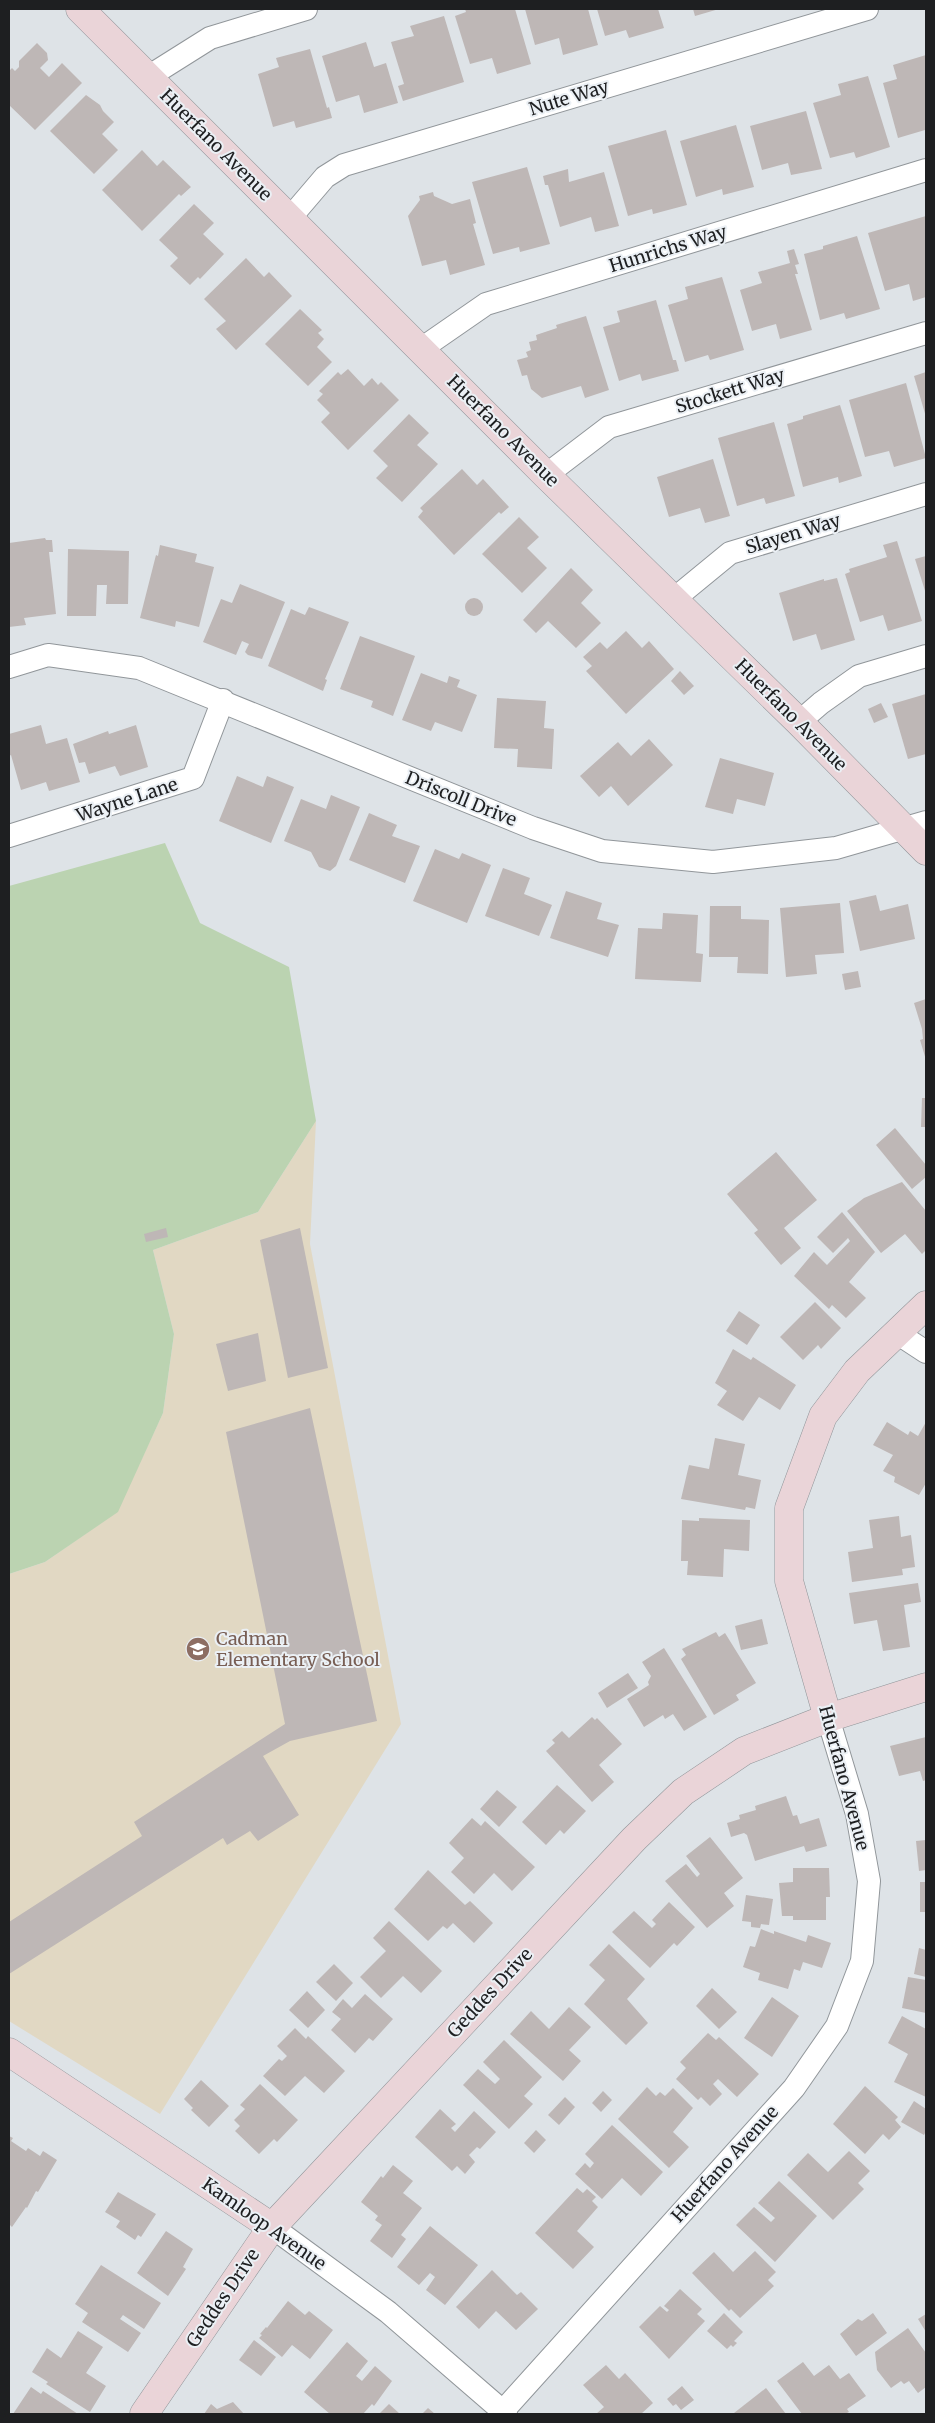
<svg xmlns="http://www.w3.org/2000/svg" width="935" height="2423" font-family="Merriweather,serif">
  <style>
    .education { fill: #e1d8c3 }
    .green { fill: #bbd3b1 }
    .building { fill: #beb7b6 }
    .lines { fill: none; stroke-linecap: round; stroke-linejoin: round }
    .street-casing { stroke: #91969a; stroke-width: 24 }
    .secondary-casing { stroke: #91969a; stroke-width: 29 }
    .street { stroke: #fff; stroke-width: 22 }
    .secondary { stroke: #ead4d8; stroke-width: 28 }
    .labels { text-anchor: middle; stroke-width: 4; stroke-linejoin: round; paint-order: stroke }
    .street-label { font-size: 18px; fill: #1e1f21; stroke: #ebf0f5 }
    .education-label { font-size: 18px; fill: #785e54; stroke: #ebf0f5; text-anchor: start }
  </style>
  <rect width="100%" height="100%" fill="#dee3e7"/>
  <polygon class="education" points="316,1121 310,1244 401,1724 160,2114 9,2021 9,1574 45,1562 117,1512 163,1413 174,1334 153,1250 258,1212"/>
  <polygon class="green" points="165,843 200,923 289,967 316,1121 258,1212 153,1250 174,1334 163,1413 118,1512 45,1562 9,1574 9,886"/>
  <g class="building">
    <polygon points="465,9 515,9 531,64 497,74 492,58 470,64 455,16 466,12"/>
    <polygon points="525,9 588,9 598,45 563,55 559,38 535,45"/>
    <polygon points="597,9 658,9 664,28 629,38 626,30 605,36"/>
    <polygon points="693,9 719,9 695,16"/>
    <polygon points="444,16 464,82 403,101 398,86 404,84 391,42 414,36 410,26"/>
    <polygon points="366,42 374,67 386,63 398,103 364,113 359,95 336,102 322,56"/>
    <polygon points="37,43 47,53 48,60 40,68 49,77 62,63 82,83 35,130 9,105 9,71 12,68 15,71 19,67 19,61"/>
    <polygon points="310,49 327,108 329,107 332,118 296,128 294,121 273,127 258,74 279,67 276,58"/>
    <polygon points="926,55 926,134 925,130 898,138 883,83 897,79 893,65"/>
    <polygon points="868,76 890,147 856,158 854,152 830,158 813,103 841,95 838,84"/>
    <polygon points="86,95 100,105 103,111 114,122 102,134 118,150 94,174 50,131"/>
    <polygon points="806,111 822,169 791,175 788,163 762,170 750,126"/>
    <polygon points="736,125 754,187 723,195 722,189 696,197 680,141"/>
    <polygon points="666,130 687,205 653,214 652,209 628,216 608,146"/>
    <polygon points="142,150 157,166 163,160 191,187 181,196 179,194 142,231 102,190"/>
    <polygon points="527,167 550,244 520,252 519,247 493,254 472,182"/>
    <polygon points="568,169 569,182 604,172 619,226 595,232 591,217 560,227 548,185 545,185 543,176"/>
    <polygon points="433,192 434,196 452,204 470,199 476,223 473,224 485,265 450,275 446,260 422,266 408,216 420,200 419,196"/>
    <polygon points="194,204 214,223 203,234 224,254 200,279 198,277 190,285 170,266 178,258 159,240"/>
    <polygon points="926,216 926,297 913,301 909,284 885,291 868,233"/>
    <polygon points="857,236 880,309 846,319 844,313 820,320 804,254 823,249 823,246"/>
    <polygon points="794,249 799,264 795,265 798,274 795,274 812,330 780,339 776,324 752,331 740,290 762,283 758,272 790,263 787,251"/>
    <polygon points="246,258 264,277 269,272 292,296 236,350 216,329 226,321 204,299"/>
    <polygon points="722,277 744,350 710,360 708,355 685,362 668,305 688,299 685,287"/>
    <polygon points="656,300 673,360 676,360 679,371 642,381 640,374 619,381 603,327 620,322 617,311"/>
    <polygon points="300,309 322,330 318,333 324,339 317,347 332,362 308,386 265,344"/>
    <polygon points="586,316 609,390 585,398 581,386 542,398 531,389 527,375 522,376 517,360 528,357 526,352 531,350 529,342 537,340 536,335 557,328 556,325"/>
    <polygon points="348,369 364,386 372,378 378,385 381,382 399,400 348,450 321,422 330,413 317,400 323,394 319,391 338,372 341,375"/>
    <polygon points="926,372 926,417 914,376"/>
    <polygon points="906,383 926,458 894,467 889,451 865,457 849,400"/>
    <polygon points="840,405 862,476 839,483 838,477 803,487 787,424 803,419 803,416"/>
    <polygon points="409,414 429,433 417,445 438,464 402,502 376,478 388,466 373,451"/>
    <polygon points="774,422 795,496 766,504 764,498 737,506 718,438"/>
    <polygon points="713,459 730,516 705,523 700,508 669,517 657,477"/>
    <polygon points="462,469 477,485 483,479 509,507 501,514 499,512 454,555 418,517 423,511 420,508"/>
    <polygon points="519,517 539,537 527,548 547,568 522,593 482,554"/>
    <polygon points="45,538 46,540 52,540 53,552 49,552 56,614 24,618 26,625 9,627 9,543"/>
    <polygon points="897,541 922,621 888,631 883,615 860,622 845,574 850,572 849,569 887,557 883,545"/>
    <polygon points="160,545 197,554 195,562 214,567 199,627 176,621 175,627 140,618 156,555 158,556"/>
    <polygon points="68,549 129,551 128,604 106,604 107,585 97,585 96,616 67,616"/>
    <polygon points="926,556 926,594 915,559"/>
    <polygon points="571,568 593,590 581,603 601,623 576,648 548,621 536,633 523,620"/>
    <polygon points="837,578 855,640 821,650 816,634 793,641 779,593 824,579 824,581"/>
    <polygon points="240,584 285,602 262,659 248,655 245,652 249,644 242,641 236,655 203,642 221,599 232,603"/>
    <circle cx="474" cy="607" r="9"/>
    <polygon points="309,607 349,622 325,679 327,680 323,691 268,666 291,609 305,615"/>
    <polygon points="626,631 642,648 649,641 674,669 626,714 586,671 592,666 583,657 600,642 607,649"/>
    <polygon points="360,636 415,656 393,716 371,707 373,701 340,689"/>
    <polygon points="680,671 694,686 684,695 671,681"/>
    <polygon points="421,673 447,683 449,676 460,680 457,687 477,695 462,732 435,722 431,731 402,720"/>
    <polygon points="926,694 926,754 908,759 892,704"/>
    <polygon points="497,698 546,701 544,728 554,729 552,769 517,767 518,749 494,748"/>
    <polygon points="881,703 888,717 874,723 868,709"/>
    <polygon points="41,725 46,744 67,738 80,782 49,791 46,782 21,790 11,755 9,756 9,734"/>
    <polygon points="136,725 148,767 120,776 115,766 89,774 85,762 79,763 73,744 108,731 109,734"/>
    <polygon points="649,739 673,765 628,806 611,786 599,797 580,776 618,742 631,756"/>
    <polygon points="720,758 774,773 765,806 737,799 733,814 705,807"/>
    <polygon points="237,776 263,787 267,776 294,787 271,843 219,821"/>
    <polygon points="331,795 360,807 336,866 330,871 319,867 311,852 284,841 301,799 326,809"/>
    <polygon points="369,813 397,825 392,836 420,846 405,883 349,860"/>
    <polygon points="435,849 459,859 462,853 491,865 467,923 413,901"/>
    <polygon points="503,868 530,878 524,894 552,905 539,936 485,916"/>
    <polygon points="566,891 602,903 597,919 619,925 608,957 550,938"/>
    <polygon points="876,895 880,911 908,904 915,939 860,951 849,901"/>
    <polygon points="840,903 844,953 815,955 817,974 786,977 780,908"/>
    <polygon points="710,906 741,906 741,919 769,920 768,974 737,973 738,957 709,957"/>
    <polygon points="663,913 698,915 696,953 703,954 701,982 635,979 638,928 662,929"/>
    <polygon points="858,971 861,987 845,990 842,974"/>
    <polygon points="926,999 926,1060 920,1040 923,1039 922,1029 914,1003"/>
    <polygon points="922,1098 926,1098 926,1127 921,1127"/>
    <polygon points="895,1128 926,1165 926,1177 912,1189 876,1145"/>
    <polygon points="776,1152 817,1200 784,1228 801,1248 781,1265 754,1233 758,1230 727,1194"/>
    <polygon points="902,1182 926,1211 926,1250 922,1254 905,1234 881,1253 847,1211 864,1198"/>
    <polygon points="842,1212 875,1252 849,1282 866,1298 846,1318 832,1305 829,1309 794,1276 814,1252 827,1265 850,1241 848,1238 833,1253 817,1237"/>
    <polygon points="166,1228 168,1237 146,1242 144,1234"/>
    <polygon points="300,1228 328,1368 288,1378 260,1240"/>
    <polygon points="815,1302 841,1328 821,1349 818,1345 803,1360 780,1337"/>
    <polygon points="739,1311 760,1325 747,1345 726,1331"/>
    <polygon points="258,1333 266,1381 228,1391 216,1344"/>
    <polygon points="733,1349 751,1360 753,1357 796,1385 780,1410 759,1397 743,1421 717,1405 727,1391 715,1383"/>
    <polygon points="310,1408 377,1721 290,1741 263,1756 299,1815 258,1841 250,1831 227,1845 223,1838 9,1974 9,1922 142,1836 134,1822 285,1724 226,1432"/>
    <polygon points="887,1422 908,1435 910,1431 918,1436 926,1422 926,1483 919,1495 894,1482 895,1477 883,1471 893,1455 873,1445"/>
    <polygon points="715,1438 745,1444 738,1475 761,1480 755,1509 746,1507 745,1510 681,1499 689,1465 709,1469"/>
    <polygon points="899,1516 901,1537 911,1535 915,1567 902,1569 903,1575 852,1582 848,1552 873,1548 869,1520"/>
    <polygon points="699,1518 750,1520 749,1551 724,1549 723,1577 687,1575 688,1561 681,1561 682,1520 699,1521"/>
    <polygon points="918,1583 921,1602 904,1605 910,1647 883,1651 877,1620 854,1624 849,1593"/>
    <polygon points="762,1619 768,1644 741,1650 735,1626"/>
    <polygon points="716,1632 719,1637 725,1633 756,1683 736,1695 739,1700 714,1715 681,1659 686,1655 682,1649"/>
    <polygon points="664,1648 707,1717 684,1731 673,1714 665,1719 663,1715 644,1727 627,1699 649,1685 648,1682 651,1676 642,1662"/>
    <polygon points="628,1673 638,1688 607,1708 598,1693"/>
    <polygon points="592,1717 595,1720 597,1718 622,1744 599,1765 614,1782 592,1802 546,1751 555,1743 552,1740 562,1731 569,1738"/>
    <polygon points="926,1737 926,1780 923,1781 920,1771 899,1776 890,1746"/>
    <polygon points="557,1785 586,1811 564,1834 560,1830 546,1845 522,1822"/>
    <polygon points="497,1790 517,1807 499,1827 480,1809"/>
    <polygon points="786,1796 793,1816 797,1815 800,1824 819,1818 827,1846 806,1852 804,1846 755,1861 747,1835 744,1833 731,1837 727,1823 740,1819 739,1815 756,1810 755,1806"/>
    <polygon points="472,1818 481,1826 485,1821 535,1867 512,1891 494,1873 474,1894 451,1872 464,1858 449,1843"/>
    <polygon points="710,1837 743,1878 724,1893 734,1906 707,1928 665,1881 686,1864 697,1877 700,1874 686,1856"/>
    <polygon points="926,1840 926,1870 919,1871 916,1841"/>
    <polygon points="793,1868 829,1868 830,1897 826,1897 826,1920 793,1920 793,1916 782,1916 779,1883 793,1882"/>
    <polygon points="428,1870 465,1905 470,1901 493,1923 474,1943 453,1923 447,1929 443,1926 428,1941 394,1909"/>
    <rect x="920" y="1882" width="6" height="30"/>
    <polygon points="746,1895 773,1899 769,1925 761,1924 760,1928 751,1927 751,1922 742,1921"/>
    <polygon points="669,1902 695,1927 677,1946 674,1943 650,1968 612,1932 634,1911 652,1928 656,1924 652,1920"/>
    <polygon points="389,1921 442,1971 421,1993 403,1976 381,1998 360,1977 386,1951 373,1938"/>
    <polygon points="761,1929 774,1934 774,1931 806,1942 808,1935 831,1943 822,1968 803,1962 800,1971 794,1969 788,1989 758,1980 760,1973 743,1967 750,1946 755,1947"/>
    <polygon points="609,1944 645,1979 627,1999 648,2023 626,2045 584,2004 605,1980 589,1965"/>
    <polygon points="919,1948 926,1950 926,1977 914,1974"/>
    <polygon points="334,1964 353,1983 336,2001 316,1982"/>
    <polygon points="908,1977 926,1980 926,2013 902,2008"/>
    <polygon points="712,1988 737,2012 719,2029 696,2006"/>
    <polygon points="307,1991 325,2010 308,2028 289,2010"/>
    <polygon points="365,1994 393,2019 373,2041 369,2038 355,2053 331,2030 341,2019 332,2012 343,1999 352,2008"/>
    <polygon points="772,1997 799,2016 772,2057 744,2038"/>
    <polygon points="569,2007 591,2027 569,2050 581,2061 563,2081 510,2034 531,2011 549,2029"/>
    <polygon points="902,2016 926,2029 926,2097 894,2082 908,2054 888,2043"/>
    <polygon points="295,2028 306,2039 308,2036 345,2071 324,2093 305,2076 285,2096 263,2076 279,2059 282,2061 287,2056 277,2046"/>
    <polygon points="708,2033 716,2040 719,2037 759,2074 737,2097 718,2079 713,2084 722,2094 710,2106 701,2097 698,2100 676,2079 686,2068 680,2062"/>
    <polygon points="504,2040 542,2077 524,2096 533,2104 509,2129 463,2085 478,2069 495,2084 500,2079 483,2062"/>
    <polygon points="201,2080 229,2106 209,2127 191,2110 193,2108 184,2099"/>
    <polygon points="260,2084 298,2120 277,2142 274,2139 259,2154 235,2131 240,2126 234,2120 245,2109 240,2105"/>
    <polygon points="865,2086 898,2117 895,2120 901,2127 889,2140 883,2134 865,2154 833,2124"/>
    <polygon points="647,2087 656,2096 660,2092 665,2096 673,2088 693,2108 673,2132 689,2147 669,2168 618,2119"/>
    <polygon points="603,2091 612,2100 601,2112 592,2103"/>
    <polygon points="565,2097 575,2107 559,2125 548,2115"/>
    <polygon points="914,2101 926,2109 926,2131 924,2135 901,2122"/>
    <polygon points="440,2109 456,2124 451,2128 455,2132 474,2111 496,2132 480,2149 477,2147 469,2155 475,2162 465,2174 457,2166 452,2171 415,2137"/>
    <polygon points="612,2125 663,2172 641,2196 622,2178 602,2199 575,2174 585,2163 590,2168 594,2163 585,2154"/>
    <polygon points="536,2130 546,2140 534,2153 524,2143"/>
    <polygon points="9,2136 13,2138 11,2141 26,2151 28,2148 40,2156 43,2151 57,2160 38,2192 36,2191 27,2208 26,2207 12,2227 9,2224"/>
    <polygon points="849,2151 870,2171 858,2183 864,2189 833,2220 787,2175 808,2153 828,2172"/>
    <polygon points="393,2165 413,2181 403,2193 422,2208 401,2235 406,2239 392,2258 370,2241 382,2225 375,2220 378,2216 361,2202 381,2176 383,2178"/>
    <polygon points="779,2181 817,2216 775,2262 736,2225 754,2207 771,2222 775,2218 758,2203"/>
    <polygon points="577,2188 583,2193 587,2189 596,2197 592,2201 598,2207 577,2231 594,2247 573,2269 535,2233"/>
    <polygon points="118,2192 156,2214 141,2237 138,2235 135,2240 116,2227 120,2221 105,2212"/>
    <polygon points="430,2226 478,2265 445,2305 426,2290 435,2277 430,2273 419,2285 397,2267"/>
    <polygon points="166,2231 193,2249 183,2267 186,2269 168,2296 137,2273"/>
    <polygon points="755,2251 776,2272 768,2280 774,2286 740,2318 731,2309 729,2311 692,2273 714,2252 733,2272"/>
    <polygon points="101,2265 161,2303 144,2329 123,2315 120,2319 141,2333 128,2352 82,2322 88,2313 75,2304"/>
    <polygon points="492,2270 517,2295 521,2292 538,2309 516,2330 496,2311 479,2329 456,2307"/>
    <polygon points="680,2289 702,2309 697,2314 705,2321 669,2359 639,2327 660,2306 667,2312 669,2310 664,2306"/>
    <polygon points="288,2301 305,2315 309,2311 333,2330 310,2359 292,2345 282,2357 259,2338 262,2335 260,2334 266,2327 267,2328"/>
    <polygon points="724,2313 743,2332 734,2341 737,2343 733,2347 731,2345 727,2349 707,2331"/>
    <polygon points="873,2313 887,2333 856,2356 840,2334 858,2319 862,2321"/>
    <polygon points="926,2314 926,2332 918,2319"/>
    <polygon points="908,2328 926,2353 926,2387 918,2393 909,2381 904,2384 901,2381 891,2388 877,2370 875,2352"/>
    <polygon points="78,2331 103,2347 86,2373 106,2386 90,2412 46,2384 48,2382 32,2372 47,2348 61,2358"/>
    <polygon points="254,2340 276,2357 261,2376 239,2360"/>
    <polygon points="347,2342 368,2361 356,2376 362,2381 375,2366 392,2381 374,2406 372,2404 363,2414 330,2414 304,2392"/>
    <polygon points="803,2362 814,2376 829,2365 840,2379 849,2373 866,2396 847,2409 849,2412 845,2414 802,2414 777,2381"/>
    <polygon points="606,2365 619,2379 625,2373 653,2403 641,2414 596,2414 604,2407 583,2385"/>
    <polygon points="682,2386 694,2400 681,2410 676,2404 673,2406 667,2399"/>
    <polygon points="31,2387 41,2394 43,2391 78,2414 13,2414"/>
    <polygon points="766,2388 786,2414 734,2413"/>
    <polygon points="233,2402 244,2414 204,2414 211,2404 217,2409"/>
    <polygon points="389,2404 400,2414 379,2414"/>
    <polygon points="428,2408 435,2414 422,2414"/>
  </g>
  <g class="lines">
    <g class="street-casing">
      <g id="street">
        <polyline points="148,77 210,38 306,9"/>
        <polyline points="290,218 325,177 344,165 867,9"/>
        <polyline points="421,349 486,304 926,170"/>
        <polyline points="546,475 609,427 926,333"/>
        <polyline points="674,599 730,553 926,494"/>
        <polyline points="9,667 48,655 139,668 533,828 602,851 713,862 836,848 926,822"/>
        <polyline points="799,722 821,703 859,676 926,656"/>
        <polyline points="9,836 193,778 223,700"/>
        <polyline points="897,1333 926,1352"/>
        <polyline points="272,2227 388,2312 506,2414"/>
        <polyline points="503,2411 794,2088 837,2026 862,1961 869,1881 857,1814 828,1718"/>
      </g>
    </g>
    <g class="secondary-casing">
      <g id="secondary">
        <polyline points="80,9 546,475 799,722 926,851"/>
        <polyline points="828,1718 789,1581 789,1508 823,1416 857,1371 926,1305"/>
        <polyline points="9,2052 272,2227"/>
        <polyline points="144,2414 272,2227 634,1839 683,1792 744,1751 828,1718 926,1687"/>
      </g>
    </g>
    <use href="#street" class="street"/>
    <use href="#secondary" class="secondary"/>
  </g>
  <defs>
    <g id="school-disc" transform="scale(1.25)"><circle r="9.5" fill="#8d6e63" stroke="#ebf0f5"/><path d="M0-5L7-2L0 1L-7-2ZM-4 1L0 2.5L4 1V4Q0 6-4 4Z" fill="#fff"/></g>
  </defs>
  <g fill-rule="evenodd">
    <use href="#school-disc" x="198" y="1649"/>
  </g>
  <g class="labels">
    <g class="street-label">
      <text transform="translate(569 98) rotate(-17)" y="6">Nute Way</text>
      <text transform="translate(216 145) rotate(45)" y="6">Huerfano Avenue</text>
      <text transform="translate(668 249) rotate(-17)" y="6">Hunrichs Way</text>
      <text transform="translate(730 391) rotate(-17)" y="6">Stockett Way</text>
      <text transform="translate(503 431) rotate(45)" y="6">Huerfano Avenue</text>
      <text transform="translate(793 534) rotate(-17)" y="6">Slayen Way</text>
      <text transform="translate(791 715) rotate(45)" y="6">Huerfano Avenue</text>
      <text transform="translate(461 799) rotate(22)" y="6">Driscoll Drive</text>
      <text transform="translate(127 800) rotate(-18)" y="6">Wayne Lane</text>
      <text transform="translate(844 1778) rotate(75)" y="6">Huerfano Avenue</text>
      <text transform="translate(490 1993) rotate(-47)" y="6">Geddes Drive</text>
      <text transform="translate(725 2164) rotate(-48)" y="6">Huerfano Avenue</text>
      <text transform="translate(264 2224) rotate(35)" y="6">Kamloop Avenue</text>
      <text transform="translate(223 2298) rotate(-56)" y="6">Geddes Drive</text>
    </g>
    <g class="education-label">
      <text x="216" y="1645">Cadman<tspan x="216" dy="21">Elementary School</tspan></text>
    </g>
  </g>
  <rect width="935" height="2423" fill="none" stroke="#1e1f21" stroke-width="20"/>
</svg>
